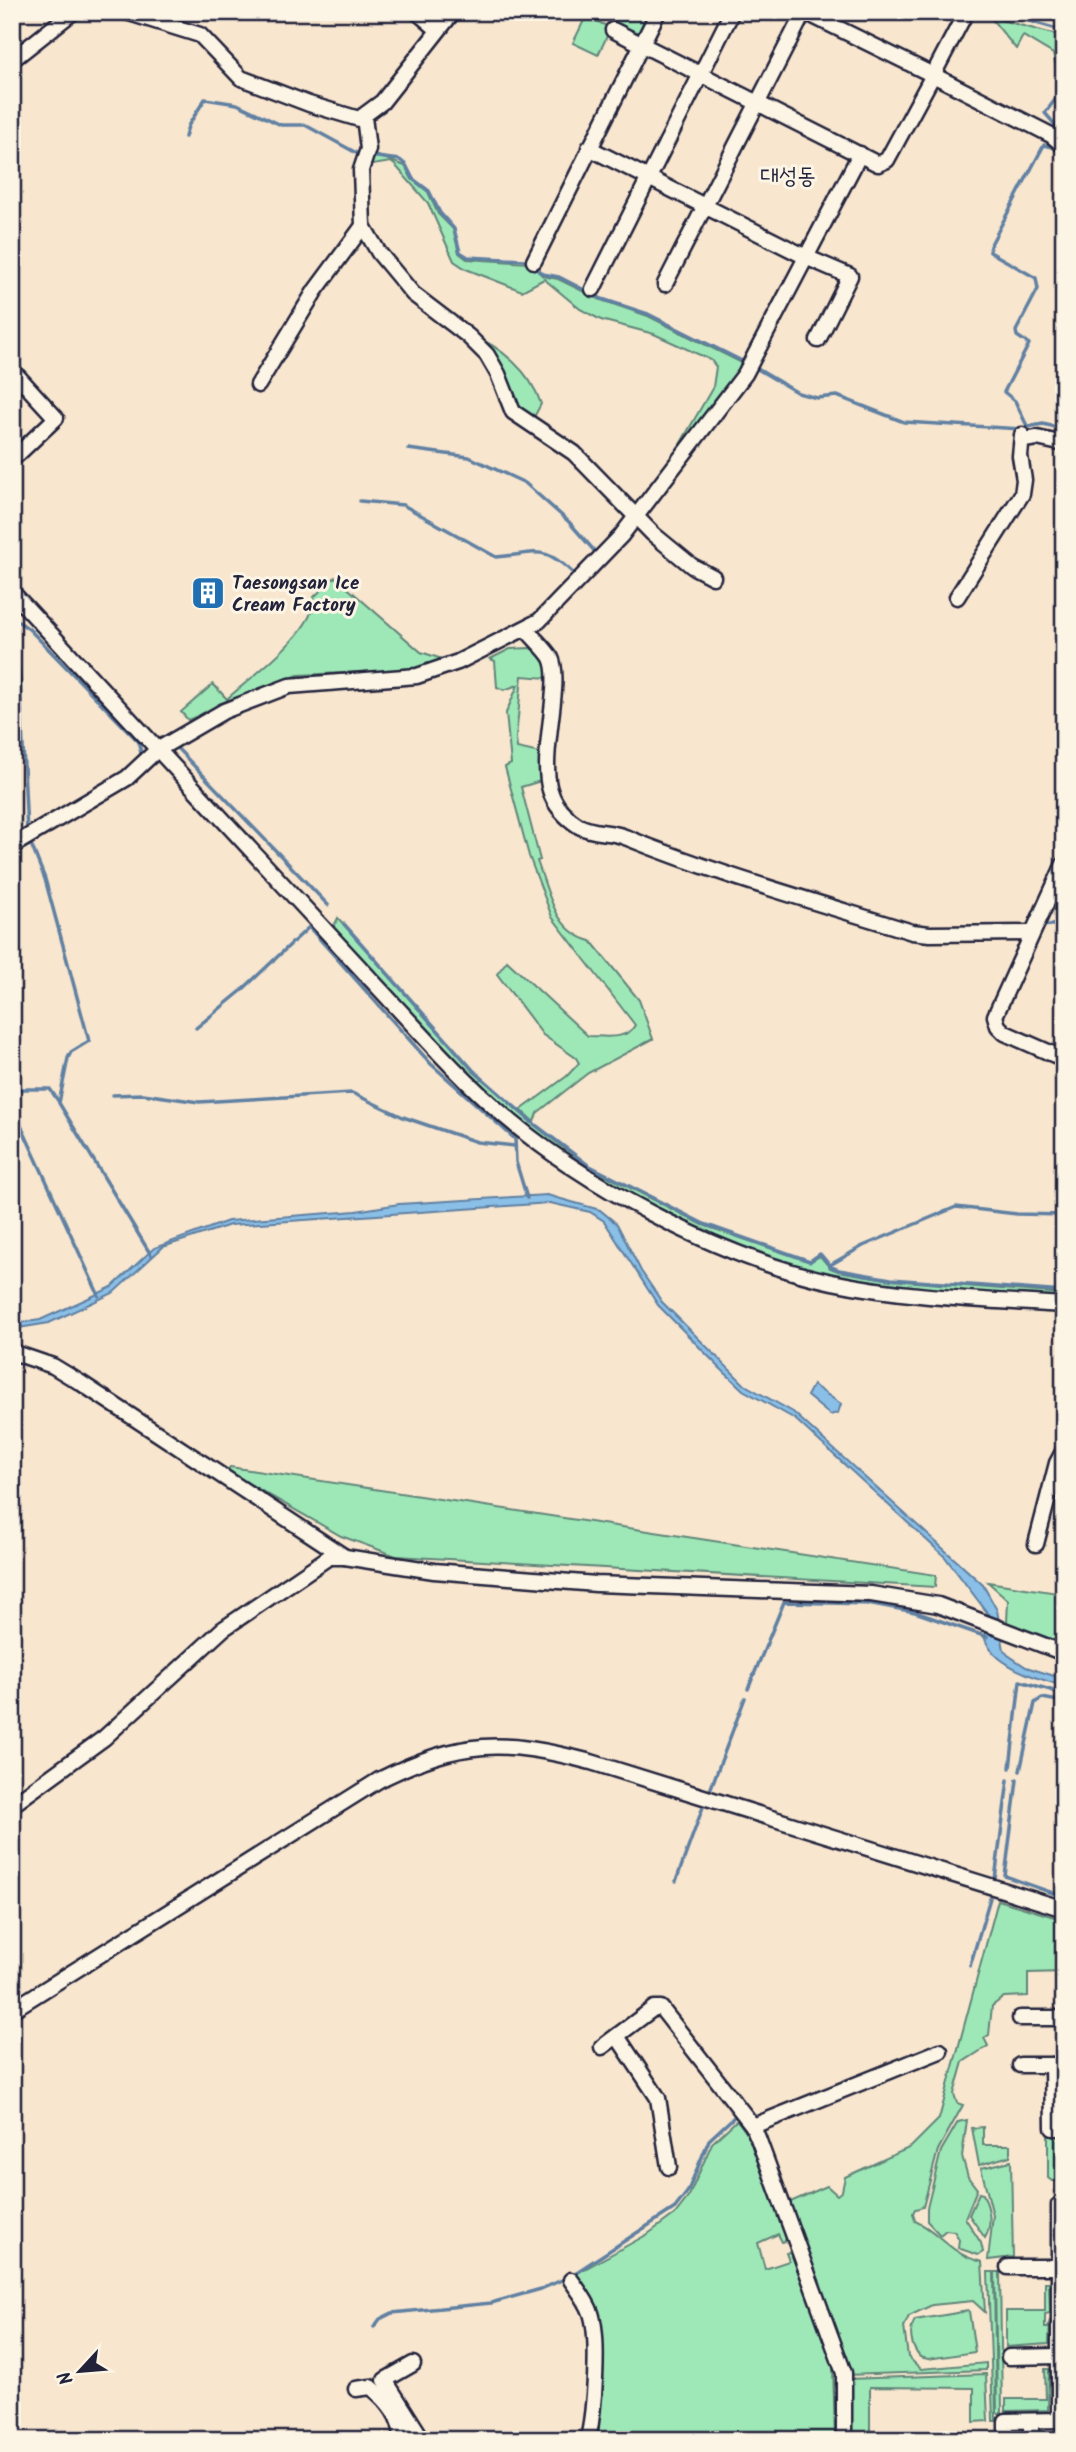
<svg xmlns="http://www.w3.org/2000/svg" width="1076" height="2452" font-family="Kalam,'Poor Story',sans-serif">
  <style>
    .green { fill: #9ee8b7; stroke: #608579; stroke-width: 2 }
    .water { fill: #8abfe7; stroke: #6080a2; stroke-width: 2 }
    .lines { fill: none; stroke-linecap: round; stroke-linejoin: round }
    .stream { stroke: #6080a2; stroke-width: 3.5 }
    .minor-casing { stroke: #22223b; stroke-width: 19 }
    .minor { stroke: #fcf5e5; stroke-width: 14 }
    .labels { text-anchor: middle; stroke-width: 6; stroke-linejoin: round; paint-order: stroke }
    .poi-label { font-size: 19px; font-weight: bold; fill: #22223b; stroke: #fcf5e5; text-anchor: start }
    .quarter-label { font-size: 23px; fill: #22223b; stroke: #fcf5e5 }
  </style>
  <rect width="100%" height="100%" fill="#f8e6cf"/>
  <filter id="ink" filterUnits="userSpaceOnUse"><feTurbulence type="fractalNoise" baseFrequency=".0143" numOctaves="2"/><feDisplacementMap in="SourceGraphic" scale="14" xChannelSelector="R" yChannelSelector="G"/><feConvolveMatrix kernelMatrix="1 2 1 2 8 2 1 2 1" color-interpolation-filters="sRGB"/></filter>
  <g filter="url(#ink)">
    <g class="green">
      <path d="M 607,12 L 652,12 L 640,40 C 625,33 619,23 605,16 Z"/>
      <polygon points="586,16 611,28 598,55 573,43"/>
      <polygon points="990,17 1064,37 1064,79 1058,76 1053,54 1023,36 1016,49"/>
      <polygon points="375,155 405,166 412,179 428,192 438,214 453,229 459,253 467,259 529,263 543,276 558,279 601,300 648,316 744,364 675,453 713,387 716,367 711,360 654,334 601,320 580,309 544,279 522,291 466,269 454,261 428,203 396,166 391,162 366,166 367,158"/>
      <path d="M 470,334 C 500,346 531,372 541,404 L 532,421 L 524,417 Z"/>
      <path d="M 335,577 L 421,652 L 445,660 L 413,670 L 298,675 L 188,720 L 181,712 L 213,684 L 227,699 C 252,676 317,630 314,597 Z"/>
      <path d="M 530,648 C 542,656 547,662 547,678 L 522,676 L 516,738 L 517,748 L 540,753 L 544,780 L 521,787 L 540,860 L 537,861 C 549,893 555,932 591,941 L 639,1000 L 653,1039 L 588,1073 L 537,1113 L 534,1122 L 521,1110 L 567,1076 L 579,1063 L 576,1058 L 543,1035 L 497,974 L 507,961 L 588,1036 C 603,1036 627,1041 635,1025 L 552,917 L 529,856 L 505,767 L 511,764 L 506,713 L 518,685 L 504,690 L 497,687 L 495,661 L 490,659 L 510,649 Z"/>
      <path d="M 338,918 L 473,1071 L 533,1124 L 587,1166 L 703,1225 L 810,1262 L 820,1256 L 830,1268 L 838,1271 L 891,1280 L 1064,1294 L 1064,1301 C 985,1296 903,1296 827,1276 C 691,1242 556,1165 458,1065 C 415,1021 374,974 333,928 Z"/>
      <polygon points="230,1467 936,1575 935,1587 396,1556 341,1536 227,1471"/>
      <polygon points="988,1582 1064,1594 1064,1646 1023,1632 1007,1623 1008,1600"/>
      <path d="M 998,1900 L 1064,1920 L 1064,1972 L 1028,1973 L 1028,1996 L 1004,1997 L 992,2006 L 989,2035 L 984,2038 L 988,2046 L 963,2062 L 954,2094 L 957,2103 L 963,2105 L 938,2150 L 923,2207 L 915,2209 L 913,2213 L 915,2221 C 941,2232 947,2253 982,2262 L 985,2312 L 973,2301 L 932,2305 L 909,2316 L 904,2327 L 908,2357 L 921,2369 L 986,2363 L 986,2370 L 846,2375 L 788,2203 L 827,2186 L 837,2195 L 842,2191 L 845,2177 L 911,2147 L 939,2119 Z"/>
      <polygon points="737,2120 750,2138 787,2240 782,2242 778,2234 758,2243 765,2269 789,2261 786,2253 792,2251 833,2365 835,2440 592,2440 596,2353 574,2275 648,2234 675,2214 689,2196 712,2143"/>
      <polygon points="967,2120 962,2156 968,2177 977,2189 965,2218 981,2243 983,2252 978,2255 958,2248 959,2239 954,2231 946,2230 940,2235 927,2221 927,2208 941,2151 958,2122"/>
      <polygon points="983,2127 983,2145 1010,2145 1010,2156 979,2165 972,2128"/>
      <polygon points="1048,2133 1064,2133 1064,2181 1052,2181 1048,2178"/>
      <polygon points="1011,2161 1013,2257 988,2260 993,2215 981,2168"/>
      <path d="M 979,2193 L 983,2194 C 990,2209 993,2224 985,2238 L 969,2215 Z"/>
      <polygon points="988,2272 994,2272 996,2421 993,2421"/>
      <polygon points="995,2272 1000,2272 1002,2413 997,2413"/>
      <polygon points="1045,2282 1049,2282 1050,2313 1045,2314 1045,2328 1048,2328 1050,2320 1049,2344 1006,2347 1006,2311 1045,2311"/>
      <path d="M 969,2311 L 975,2352 L 928,2359 L 920,2357 C 911,2347 908,2332 915,2320 Z"/>
      <polygon points="1045,2369 1049,2369 1048,2410 1006,2411 1006,2399 1046,2399"/>
      <polygon points="986,2374 988,2421 974,2422 974,2388 870,2387 870,2440 846,2440 847,2379"/>
    </g>
    <g class="water">
      <path d="M 547,1195 L 600,1210 L 617,1224 L 641,1271 L 662,1302 L 745,1385 L 793,1412 L 983,1585 L 997,1610 L 1004,1650 L 1008,1655 L 1026,1667 L 1064,1679 L 1064,1686 C 1038,1679 992,1666 984,1636 L 990,1628 L 989,1615 L 945,1557 L 795,1419 L 743,1390 L 720,1368 L 658,1305 L 604,1221 L 590,1212 L 550,1203 L 230,1225 L 163,1247 L 113,1293 L 49,1323 L 12,1329 L 12,1324 L 40,1320 L 91,1297 L 112,1287 L 154,1248 L 228,1221 L 356,1211 L 399,1204 Z"/>
      <polygon points="813,1385 841,1404 838,1413 830,1415 807,1396"/>
    </g>
    <g class="lines">
      <g class="stream">
        <polyline points="998,12 1064,31"/>
        <polyline points="1064,88 1045,113 1064,135"/>
        <polyline points="185,137 188,126 205,99 237,104 281,125 305,125 362,156"/>
        <polyline points="369,156 400,160 406,165 413,179 429,191 440,213 454,229 460,252 468,257 525,260 543,274 559,277 602,299 648,314 746,363"/>
        <polyline points="754,367 798,393 817,398 837,396 904,422 1022,429"/>
        <polyline points="1027,427 1043,424 1064,429"/>
        <polyline points="1029,430 1015,401 1004,392 1029,344 1017,336 1016,331 1038,289 1036,278 990,252 990,246 1044,145 1057,148"/>
        <polyline points="408,449 469,457 525,483 569,522 597,554"/>
        <path d="M 360,501 L 403,505 L 496,557 C 538,554 543,543 576,576"/>
        <polyline points="12,617 29,629 139,742 141,754 137,760"/>
        <polyline points="17,621 14,636 20,681 27,832"/>
        <polyline points="176,747 328,905"/>
        <polyline points="12,855 31,844 45,879 89,1041 71,1052 68,1058 59,1103 151,1255"/>
        <polyline points="1064,886 1060,903 1064,921"/>
        <polyline points="344,924 473,1070 533,1123 588,1165 704,1224 810,1261 820,1254 831,1267 839,1270 891,1279 1064,1292"/>
        <polyline points="1040,926 1064,924"/>
        <polyline points="196,1028 240,992 309,927 431,1064 515,1139 516,1162 527,1198"/>
        <polyline points="12,1089 50,1089 59,1102"/>
        <polyline points="113,1095 143,1094 199,1102 352,1093 403,1117 477,1142 515,1146"/>
        <polyline points="12,1106 99,1296"/>
        <polyline points="830,1265 863,1246 956,1207 1017,1214 1064,1215"/>
        <polyline points="748,1689 784,1602 873,1604 915,1612 987,1637"/>
        <polyline points="1010,1768 1020,1681 1064,1694"/>
        <polyline points="1020,1771 1035,1703 1042,1698 1064,1702"/>
        <polyline points="1017,1780 1005,1876 1064,1897"/>
        <polyline points="709,1793 745,1698"/>
        <polyline points="995,1879 1008,1780"/>
        <polyline points="676,1881 703,1807"/>
        <polyline points="970,1966 990,1898"/>
        <polyline points="374,2327 380,2319 392,2313 491,2303 541,2289 569,2277 675,2208 688,2191 709,2140 735,2116"/>
      </g>
      <g class="minor-casing">
        <g id="minor">
          <polyline points="126,12 200,35 241,78 309,104 359,119 382,102 453,12"/>
          <polyline points="417,12 437,29"/>
          <polyline points="805,12 933,75 966,12"/>
          <polyline points="613,30 878,164 887,160 933,75 1051,135 1064,146"/>
          <polyline points="12,60 73,12"/>
          <polyline points="589,148 808,258 850,276 818,340"/>
          <polyline points="363,226 379,253 413,294 468,336 487,355 498,374 513,412 574,453 653,534 692,566 713,577"/>
          <polyline points="534,261 658,12"/>
          <polyline points="665,284 804,12"/>
          <polyline points="593,289 732,12"/>
          <polyline points="12,370 56,418 17,455 12,449"/>
          <polyline points="258,385 315,291 363,226 361,170 368,149 364,117"/>
          <polyline points="1024,440 1037,438 1064,444"/>
          <path d="M 12,592 L 439,1053 C 456,1071 474,1089 492,1105 C 578,1183 719,1258 832,1282 C 908,1298 986,1300 1064,1305"/>
          <polyline points="957,597 1022,494 1024,480 1020,456 1022,435"/>
          <path d="M 527,630 C 534,639 545,648 551,658 C 563,682 539,755 550,790 C 554,805 566,818 579,826 C 594,834 610,831 625,837 C 719,875 816,902 912,932 L 930,934 L 1031,933"/>
          <polyline points="12,846 127,778 157,750 224,711 289,686 417,676 458,662 539,621 621,536 745,374 860,154"/>
          <polyline points="1064,864 995,1016 998,1026 1005,1033 1064,1059"/>
          <polyline points="12,1352 53,1366 81,1383 345,1557"/>
          <polyline points="1036,1544 1057,1463 1064,1450"/>
          <polyline points="12,1805 104,1738 223,1629 329,1557 345,1557 434,1571 596,1584 871,1594 938,1605 1064,1653"/>
          <path d="M 12,2010 L 379,1780 C 462,1739 503,1739 591,1762 L 1064,1909"/>
          <polyline points="1020,2018 1064,2018"/>
          <polyline points="617,2036 658,2098 669,2167"/>
          <polyline points="602,2047 654,2008 661,2008 753,2126 758,2138 844,2373 844,2440"/>
          <polyline points="1020,2065 1064,2065"/>
          <polyline points="1052,2065 1053,2128 1064,2128"/>
          <polyline points="753,2126 940,2051"/>
          <polyline points="1008,2267 1059,2267"/>
          <path d="M 571,2280 C 578,2290 587,2301 591,2313 C 600,2340 594,2411 588,2440"/>
          <polyline points="1009,2357 1059,2356"/>
          <polyline points="413,2364 385,2380 423,2440"/>
          <path d="M 356,2389 L 371,2387 C 388,2401 402,2417 402,2440"/>
          <polyline points="1031,2421 1031,2440"/>
          <polyline points="1006,2440 1006,2421 1059,2420 1059,2205 1064,2204"/>
        </g>
      </g>
      <use href="#minor" class="minor"/>
    </g>
  </g>
  <defs>
    <g id="building-square" transform="scale(1.75)"><rect x="-9" y="-9" width="18" height="18" rx="4" fill="#1f6fb2" stroke="#fcf5e5"/><path d="M-4-6H4V6H1V3H-1V6H-4ZM-2.5-4.3h1.7v1.8h-1.7ZM.8-4.3h1.7v1.8H.8ZM-2.5-1h1.7V.8h-1.7ZM.8-1h1.7V.8H.8Z" fill="#fff"/></g>
  </defs>
  <g fill-rule="evenodd">
    <use href="#building-square" x="208" y="593"/>
  </g>
  <g class="labels">
    <g class="poi-label">
      <text x="232" y="589">Taesongsan Ice<tspan x="232" dy="22">Cream Factory</tspan></text>
    </g>
    <g class="quarter-label">
      <text x="788" y="183">대성동</text>
    </g>
  </g>
  <rect width="1076" height="2452" fill="none" stroke="#fcf5e5" stroke-width="42"/>
  <rect x="21" y="21" width="1034" height="2410" fill="none" stroke="#22223b" stroke-width="2.5" filter="url(#ink)"/>
  <g transform="translate(80 2371) rotate(244)" stroke="#fcf5e5" stroke-width="5" paint-order="stroke">
  <path d="M0-5L12 26L0 18L-12 26Z" fill="#22223b"/>
  <text y="-10" font-size="19" font-weight="bold" text-anchor="middle" fill="#22223b">N</text>
  </g>
</svg>
